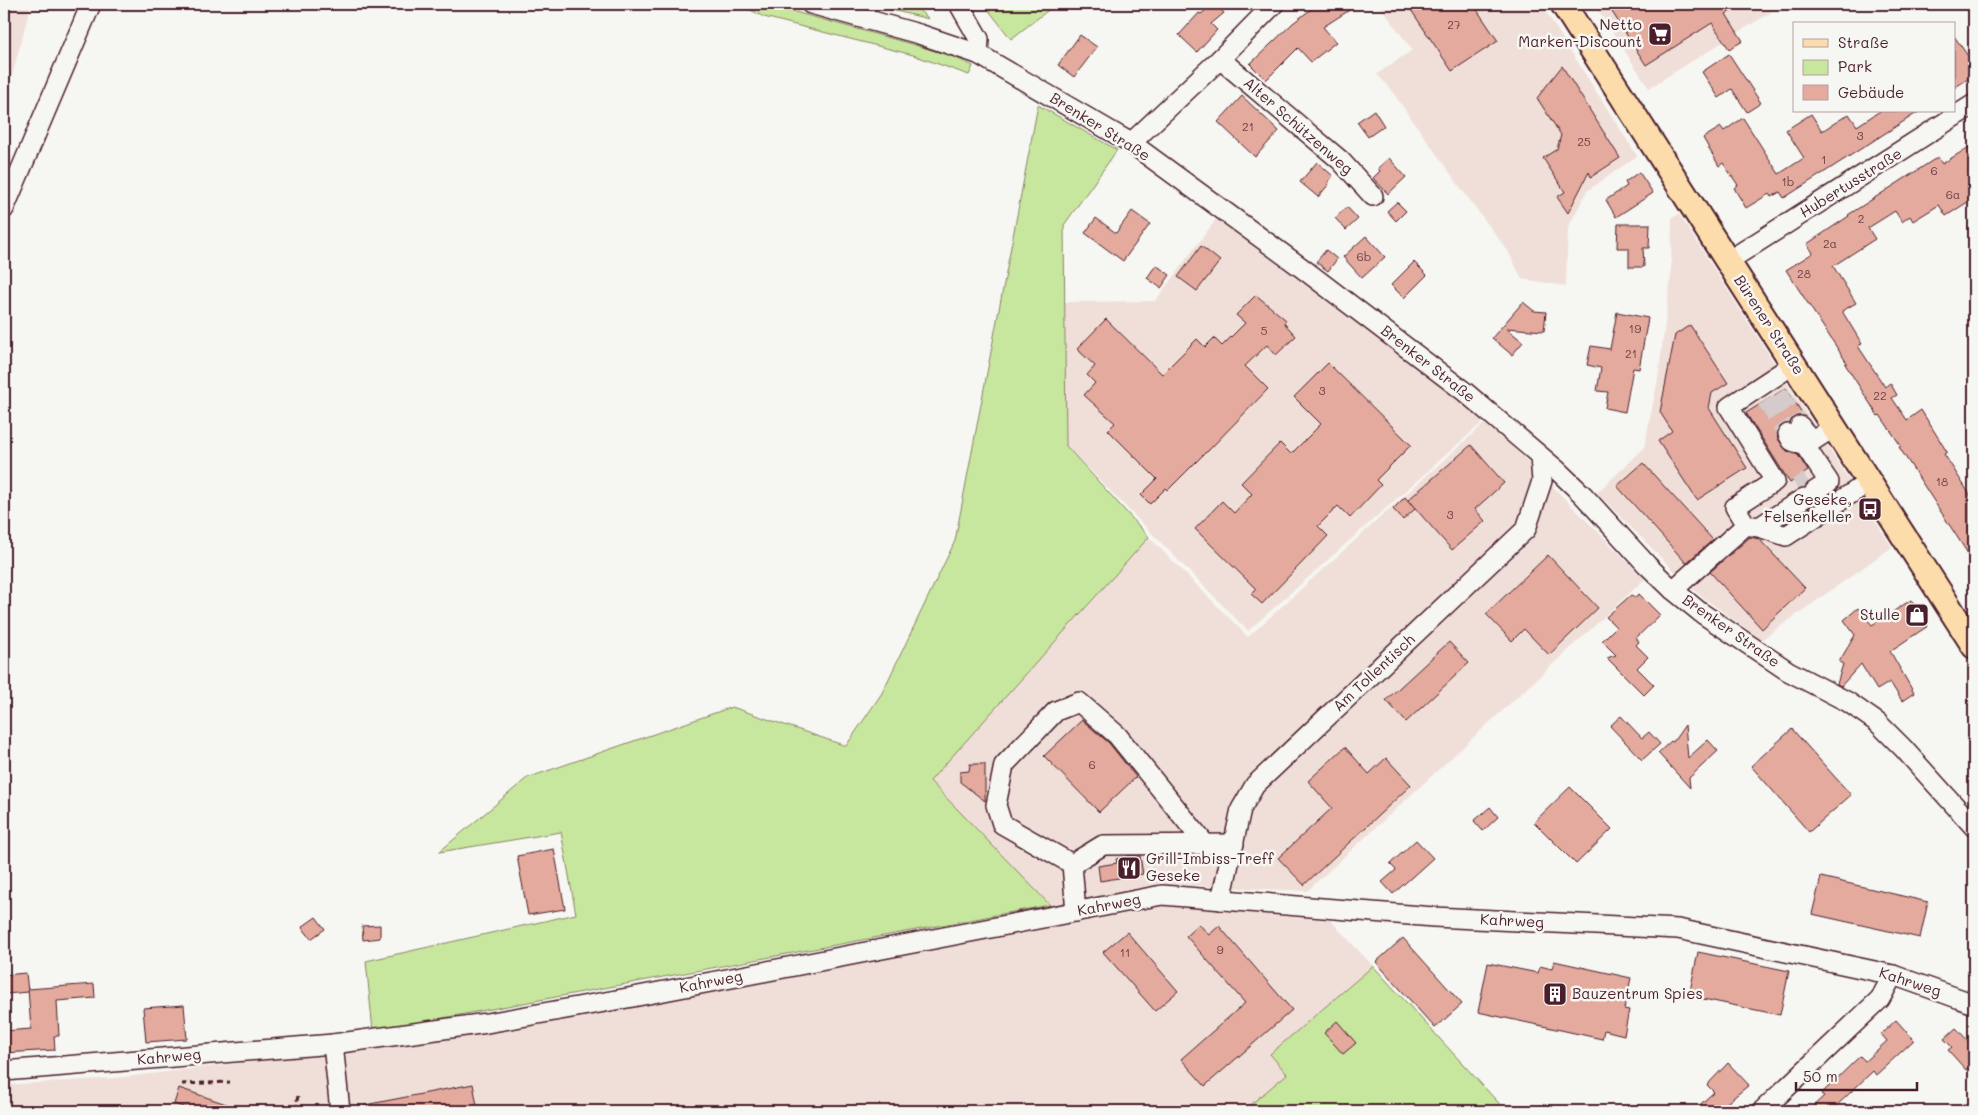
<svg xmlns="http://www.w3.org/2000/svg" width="1978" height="1115" font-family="Mali,sans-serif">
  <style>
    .built { fill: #f0dfd8 }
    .green { fill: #c8e79e; stroke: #898364 }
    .building { fill: #e3aa9d; stroke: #4a1f2b }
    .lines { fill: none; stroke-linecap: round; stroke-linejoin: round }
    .minor-tunnel { stroke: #d4cbca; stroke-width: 19; stroke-dasharray: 19 9; stroke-linecap: butt }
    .minor-casing { stroke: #4a1f2b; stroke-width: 22 }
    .major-casing { stroke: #4a1f2b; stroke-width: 28 }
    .path { stroke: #4a1f2b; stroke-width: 3; stroke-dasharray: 5 4; stroke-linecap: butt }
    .minor { stroke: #f6f6f2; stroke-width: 19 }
    .major { stroke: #fddcac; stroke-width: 24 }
    .labels { text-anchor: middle; stroke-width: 5; stroke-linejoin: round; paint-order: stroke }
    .number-label { font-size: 12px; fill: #704248 }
    .poi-label { font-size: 15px; fill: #4a1f2b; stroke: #f6f6f2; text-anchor: end }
    .street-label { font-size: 15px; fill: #4a1f2b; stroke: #f6f6f2 }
  </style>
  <rect width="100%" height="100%" fill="#f6f6f2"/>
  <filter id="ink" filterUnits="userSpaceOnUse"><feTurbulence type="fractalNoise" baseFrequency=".02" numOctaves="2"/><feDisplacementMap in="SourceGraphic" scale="10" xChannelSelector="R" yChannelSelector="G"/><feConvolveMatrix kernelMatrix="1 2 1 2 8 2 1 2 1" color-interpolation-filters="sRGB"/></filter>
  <g filter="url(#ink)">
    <g class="built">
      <polygon points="4,4 31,4 4,106"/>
      <polygon points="1379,4 1541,4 1637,156 1587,191 1568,228 1566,286 1522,279 1508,251 1465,194 1391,90 1377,74 1412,50"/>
      <polygon points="1594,4 1784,4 1649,88"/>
      <polygon points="1679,214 1892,547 1761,640 1693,590 1597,493 1644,448 1658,379 1671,276 1672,218"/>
      <polygon points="1217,218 1485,420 1248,631 1066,446 1065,302 1155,301"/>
      <polygon points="1487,421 1645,579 1307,891 1159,884 1050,905 930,781 1149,537 1248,637"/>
      <polygon points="1165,906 1330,920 1373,966 1270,1054 1287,1074 1243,1111 4,1111 4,1085 116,1078 485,1034"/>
    </g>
    <g class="green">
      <polygon points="739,4 766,4 915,45 954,57 973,66 969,75 913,55 764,17"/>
      <polygon points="867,4 912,4 929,19"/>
      <polygon points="984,4 1056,4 1011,39"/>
      <polygon points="1038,105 1117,150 1064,225 1066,446 1149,537 930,781 1050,905 373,1031 366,961 576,914 561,832 439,852 527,778 732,707 846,746 882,693 955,541"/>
      <polygon points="1373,966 1506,1111 1243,1111 1287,1074 1270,1054"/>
    </g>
    <g class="building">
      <polygon points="1213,4 1216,4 1224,13 1211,24 1217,30 1197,52 1179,35 1199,13 1201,14"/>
      <polygon points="1318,4 1359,4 1323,27 1336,42 1311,62 1298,48 1266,80 1250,64 1293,23"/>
      <polygon points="1407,4 1473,4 1498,41 1452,71"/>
      <polygon points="1607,4 1743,4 1726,14 1743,41 1729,49 1712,23 1646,65"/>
      <polygon points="1080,35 1097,47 1074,77 1058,65"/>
      <polygon points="1954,36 1968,56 1974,52 1974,75 1954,88"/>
      <polygon points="1729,54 1761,103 1747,112 1732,89 1719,98 1702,72"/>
      <polygon points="1562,66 1620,158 1591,177 1589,172 1568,213 1557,197 1565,192 1543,158 1557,149 1561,135 1537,98"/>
      <polygon points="1242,96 1279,131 1255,157 1218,122"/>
      <polygon points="1374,110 1384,126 1368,137 1357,122"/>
      <polygon points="1880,111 1920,111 1784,198 1780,192 1771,197 1769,194 1746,208 1734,188 1738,185 1723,163 1719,166 1703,138 1721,127 1724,131 1743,118 1779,174 1804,158 1786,130 1811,114 1822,131 1849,114 1857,126"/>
      <polygon points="1974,144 1974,198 1946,216 1939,205 1913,221 1910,216 1902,222 1895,211 1868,228 1875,239 1833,266 1856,303 1842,311 1862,344 1858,346 1885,387 1890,383 1897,395 1892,398 1907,420 1921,410 1947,452 1944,454 1974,501 1974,563 1899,447 1901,446 1880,415 1878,416 1845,364 1847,363 1786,270 1813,253 1807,244 1849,216 1848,215 1938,157 1942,164"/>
      <polygon points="1389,158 1406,177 1388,194 1373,178 1380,171 1378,168"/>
      <polygon points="1317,162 1333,176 1328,182 1329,184 1318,197 1300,182"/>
      <polygon points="1639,172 1653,193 1616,217 1606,200 1627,186 1625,182"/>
      <polygon points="1397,202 1406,211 1396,221 1387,211"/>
      <polygon points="1347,207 1358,219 1346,230 1335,218"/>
      <polygon points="1132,211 1150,224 1123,261 1085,233 1096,218 1116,233"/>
      <polygon points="1618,224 1650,224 1649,248 1643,248 1644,267 1629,267 1629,248 1617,248"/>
      <polygon points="1366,236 1385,257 1362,278 1343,257"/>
      <polygon points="1201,246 1220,261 1197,291 1178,277"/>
      <polygon points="1326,250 1337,259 1328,271 1316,262"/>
      <polygon points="1414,262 1427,275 1404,298 1391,285"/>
      <polygon points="1156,265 1170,275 1161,288 1147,278"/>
      <polygon points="1256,295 1286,320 1284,323 1296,336 1276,355 1267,345 1245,366 1268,389 1207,452 1206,452 1168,490 1166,488 1150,504 1141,495 1157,479 1108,430 1115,423 1084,395 1095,383 1087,375 1095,366 1077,349 1106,319 1162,374 1197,339 1205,347 1214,338 1222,346 1245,323 1236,315"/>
      <polygon points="1523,302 1534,311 1546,312 1544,331 1506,328 1523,342 1512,355 1492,338"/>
      <polygon points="1617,312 1648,318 1639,369 1633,368 1625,412 1605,408 1608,392 1597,391 1601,368 1587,365 1591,346 1610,349"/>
      <polygon points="1690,325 1728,383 1712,393 1709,408 1747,468 1697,500 1658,441 1672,431 1660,412 1675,335"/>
      <polygon points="1328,363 1411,445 1376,480 1381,485 1350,518 1338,506 1318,526 1328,536 1262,604 1251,594 1256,589 1195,529 1222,501 1234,513 1252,494 1241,483 1280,443 1291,454 1321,424 1294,397"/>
      <polygon points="1786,388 1804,416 1794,417 1789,423 1782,425 1777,433 1778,439 1787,451 1798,455 1808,471 1790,483 1746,413"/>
      <polygon points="1471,445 1504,483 1475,509 1485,521 1452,550 1408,500"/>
      <polygon points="1643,463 1713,540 1686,563 1617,486"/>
      <polygon points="1405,497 1415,509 1403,520 1393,509"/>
      <polygon points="1750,537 1759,539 1805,588 1762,629 1710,572"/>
      <polygon points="1548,555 1598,608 1549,655 1524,629 1512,641 1486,614"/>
      <polygon points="1639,594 1660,615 1636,638 1639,642 1636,645 1648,657 1637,668 1654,685 1644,695 1607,658 1616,655 1602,641 1616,627 1606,617 1631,595 1635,597"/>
      <polygon points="1911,600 1928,626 1890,651 1914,693 1902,701 1890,682 1877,690 1861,664 1841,686 1837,684 1843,664 1839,662 1855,635 1844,620 1858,608 1872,625"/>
      <polygon points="1449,642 1469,663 1406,722 1386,700"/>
      <polygon points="1621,716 1642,738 1649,732 1660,744 1642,760 1610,726"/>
      <polygon points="1082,720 1109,743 1136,777 1099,812 1044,756"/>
      <polygon points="1685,725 1688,758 1708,740 1718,751 1689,778 1690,788 1658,753 1671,741 1673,742"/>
      <polygon points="1792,729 1851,795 1809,832 1751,766"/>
      <polygon points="1345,747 1369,774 1386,758 1411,785 1304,885 1278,858 1332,808 1308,781"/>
      <polygon points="970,764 985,764 985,801 960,782 960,772 969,771"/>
      <polygon points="1570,787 1612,829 1576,864 1534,822"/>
      <polygon points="1490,807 1498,817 1483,831 1474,821"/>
      <polygon points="1416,840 1433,858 1393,894 1382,882 1396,870 1390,864"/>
      <polygon points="554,849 565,909 528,915 517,856"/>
      <polygon points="1131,856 1140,856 1143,874 1100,881 1098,866 1117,863 1116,859"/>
      <polygon points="1821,877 1928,902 1920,938 1812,914"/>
      <polygon points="316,917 325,929 311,939 302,927"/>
      <polygon points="1199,924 1209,935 1219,926 1292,1010 1205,1086 1181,1059 1245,1003 1186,936"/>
      <polygon points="380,925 380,938 363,940 362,926"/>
      <polygon points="1127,932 1178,991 1155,1011 1103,952"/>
      <polygon points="1403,938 1462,1004 1435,1028 1376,962"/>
      <polygon points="1698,952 1789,971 1780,1015 1689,996"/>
      <polygon points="1554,961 1631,978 1624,1009 1629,1010 1624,1035 1604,1030 1602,1039 1478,1012 1488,963 1538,973 1540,966 1552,969"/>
      <polygon points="26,973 28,992 6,994 4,975"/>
      <polygon points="94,984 95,998 57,1001 59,1036 54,1036 55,1050 4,1053 4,1031 31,1029 28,989"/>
      <polygon points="184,1005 187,1039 146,1042 143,1008"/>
      <polygon points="1896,1020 1914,1040 1876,1075 1873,1071 1831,1111 1808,1111 1824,1096 1821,1094 1860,1056 1865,1061 1887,1041 1881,1034"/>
      <polygon points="1337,1021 1356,1043 1343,1054 1324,1033"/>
      <polygon points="1956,1028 1974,1047 1974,1063 1966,1070 1948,1050 1952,1047 1944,1039"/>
      <polygon points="1728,1063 1749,1085 1717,1111 1693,1111 1714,1092 1707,1085"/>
      <polygon points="473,1084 478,1111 366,1111 365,1105"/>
      <polygon points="179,1088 241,1109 240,1111 195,1111 174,1104"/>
    </g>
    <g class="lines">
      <g class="minor-tunnel">
        <polyline points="1778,393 1800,426"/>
        <polyline points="1766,400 1788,434"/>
        <polyline points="1797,488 1808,481"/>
      </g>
      <g class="minor-casing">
        <g id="minor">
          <polyline points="811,4 919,34 978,54 1131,143 1302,268 1465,392 1558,471 1583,495 1647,565 1673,590 1700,612 1788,671 1848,702 1878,723 1903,748 1974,827"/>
          <polyline points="959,4 979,39 978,54"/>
          <polyline points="1220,59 1340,160 1373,196"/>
          <polyline points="1131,143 1220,59 1274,4"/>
          <polyline points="4,209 91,4"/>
          <polyline points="1728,261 1974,104"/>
          <polyline points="1800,426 1811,442"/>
          <polyline points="1788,434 1792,441 1805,446"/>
          <polyline points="1815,491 1829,482 1805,446 1834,427"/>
          <polyline points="1746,525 1735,507 1775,481 1729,407 1794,364"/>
          <polyline points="1759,527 1804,498"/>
          <polyline points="1673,590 1746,525 1759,527 1786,536 1869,482"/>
          <polyline points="1072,864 1002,824 996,805 1004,765 1056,711 1079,702 1117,735 1205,844"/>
          <polyline points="1221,900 1241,809 1255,785 1526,529 1542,481 1540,456"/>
          <polyline points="1076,912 1072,864 1103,845 1234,844"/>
          <polyline points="333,1044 340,1111"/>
          <polyline points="4,1071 333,1044 487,1023 633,997 1162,895 1434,917 1678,929 1893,975 1974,1004"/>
          <polyline points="1762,1111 1880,999 1893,975"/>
        </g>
      </g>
      <g class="major-casing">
        <polyline id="major" points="1563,4 1974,646"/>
      </g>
      <g class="path">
        <polyline points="182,1084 230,1082"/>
        <polyline points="298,1096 296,1105 307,1111"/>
      </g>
      <use href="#minor" class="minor"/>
      <use href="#major" class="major"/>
    </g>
  </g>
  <defs>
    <g id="supermarket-square" transform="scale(1.25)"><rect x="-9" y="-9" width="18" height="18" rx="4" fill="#4a1f2b" stroke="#f6f6f2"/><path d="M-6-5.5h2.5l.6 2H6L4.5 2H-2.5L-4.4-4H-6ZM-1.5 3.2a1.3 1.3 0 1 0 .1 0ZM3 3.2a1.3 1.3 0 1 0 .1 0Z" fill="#fff"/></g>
    <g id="bus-square" transform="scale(1.25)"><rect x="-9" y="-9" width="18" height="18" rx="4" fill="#4a1f2b" stroke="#f6f6f2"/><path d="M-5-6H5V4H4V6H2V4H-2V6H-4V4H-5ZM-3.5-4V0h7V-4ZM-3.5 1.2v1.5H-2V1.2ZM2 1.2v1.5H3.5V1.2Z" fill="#fff"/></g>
    <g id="shop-square" transform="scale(1.25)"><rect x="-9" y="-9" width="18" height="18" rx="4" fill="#4a1f2b" stroke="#f6f6f2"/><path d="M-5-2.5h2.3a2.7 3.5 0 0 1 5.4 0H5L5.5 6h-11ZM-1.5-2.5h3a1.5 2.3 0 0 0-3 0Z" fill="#fff"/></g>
    <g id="restaurant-square" transform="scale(1.25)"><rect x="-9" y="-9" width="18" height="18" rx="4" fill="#4a1f2b" stroke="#f6f6f2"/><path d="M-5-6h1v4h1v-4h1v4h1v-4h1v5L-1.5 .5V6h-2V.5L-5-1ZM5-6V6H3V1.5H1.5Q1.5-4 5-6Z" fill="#fff"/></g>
    <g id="building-square" transform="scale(1.25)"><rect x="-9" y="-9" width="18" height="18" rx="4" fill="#4a1f2b" stroke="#f6f6f2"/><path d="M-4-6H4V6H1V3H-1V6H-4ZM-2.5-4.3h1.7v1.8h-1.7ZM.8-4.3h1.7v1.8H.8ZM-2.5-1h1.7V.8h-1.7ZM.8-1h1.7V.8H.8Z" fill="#fff"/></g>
  </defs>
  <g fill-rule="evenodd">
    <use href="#supermarket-square" x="1660" y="34"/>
    <use href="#bus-square" x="1870" y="509"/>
    <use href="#shop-square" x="1917" y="615"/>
    <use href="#restaurant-square" x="1129" y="868"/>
    <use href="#building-square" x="1555" y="994"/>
  </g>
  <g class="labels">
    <g class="number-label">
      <text x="1454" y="29">27</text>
      <text x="1248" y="131">21</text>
      <text x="1860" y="140">3</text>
      <text x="1584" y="146">25</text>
      <text x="1824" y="164">1</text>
      <text x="1934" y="175">6</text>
      <text x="1788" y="186">1b</text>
      <text x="1953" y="199">6a</text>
      <text x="1861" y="223">2</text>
      <text x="1830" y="248">2a</text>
      <text x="1364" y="261">6b</text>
      <text x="1804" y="278">28</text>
      <text x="1635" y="333">19</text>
      <text x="1264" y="335">5</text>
      <text x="1631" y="358">21</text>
      <text x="1322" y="395">3</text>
      <text x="1880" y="400">22</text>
      <text x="1942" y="486">18</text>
      <text x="1450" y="519">3</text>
      <text x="1092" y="769">6</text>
      <text x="1220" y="954">9</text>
      <text x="1125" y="957">11</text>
    </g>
    <g class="poi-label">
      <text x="1642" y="30">Netto<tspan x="1642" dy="17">Marken-Discount</tspan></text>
      <text x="1852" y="505">Geseke,<tspan x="1852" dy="17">Felsenkeller</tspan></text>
      <text x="1900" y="620">Stulle</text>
      <text x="1146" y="864" text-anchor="start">Grill-Imbiss-Treff<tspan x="1146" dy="17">Geseke</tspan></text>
      <text x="1572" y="999" text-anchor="start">Bauzentrum Spies</text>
    </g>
    <g class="street-label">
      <text transform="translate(1298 126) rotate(41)" y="5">Alter Schützenweg</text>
      <text transform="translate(1100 127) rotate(32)" y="5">Brenker Straße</text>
      <text transform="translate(1851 183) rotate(-32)" y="5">Hubertusstraße</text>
      <text transform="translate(1769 325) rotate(57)" y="5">Bürener Straße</text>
      <text transform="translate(1428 364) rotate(38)" y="5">Brenker Straße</text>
      <text transform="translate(1731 631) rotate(35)" y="5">Brenker Straße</text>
      <text transform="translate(1374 673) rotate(-43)" y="5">Am Tollentisch</text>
      <text transform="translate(1109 905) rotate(-11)" y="5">Kahrweg</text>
      <text transform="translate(1512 921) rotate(3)" y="5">Kahrweg</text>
      <text transform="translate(711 982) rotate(-11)" y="5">Kahrweg</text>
      <text transform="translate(1910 982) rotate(18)" y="5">Kahrweg</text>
      <text transform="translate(169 1057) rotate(-5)" y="5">Kahrweg</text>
    </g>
  </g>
  <rect width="1978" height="1115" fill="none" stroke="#f6f6f2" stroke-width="20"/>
  <rect x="10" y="10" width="1958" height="1095" fill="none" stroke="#4a1f2b" stroke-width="2" filter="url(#ink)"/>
  <rect x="1793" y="22" width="162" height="90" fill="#f6f6f2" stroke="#b1a0a2"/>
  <rect x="1803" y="39" width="25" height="8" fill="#fddcac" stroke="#b1a0a2"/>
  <text x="1838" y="48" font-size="15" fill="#4a1f2b">Straße</text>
  <rect x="1803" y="60" width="25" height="15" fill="#c8e79e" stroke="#b1a0a2"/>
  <text x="1838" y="72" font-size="15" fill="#4a1f2b">Park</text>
  <rect x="1803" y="85" width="25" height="15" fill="#e3aa9d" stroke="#b1a0a2"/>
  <text x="1838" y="98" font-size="15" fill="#4a1f2b">Gebäude</text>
  <path d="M1796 1082v8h121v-8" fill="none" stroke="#4a1f2b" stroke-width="2.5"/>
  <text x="1803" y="1082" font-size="15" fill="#4a1f2b" stroke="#f6f6f2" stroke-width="4" paint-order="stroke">50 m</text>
</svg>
